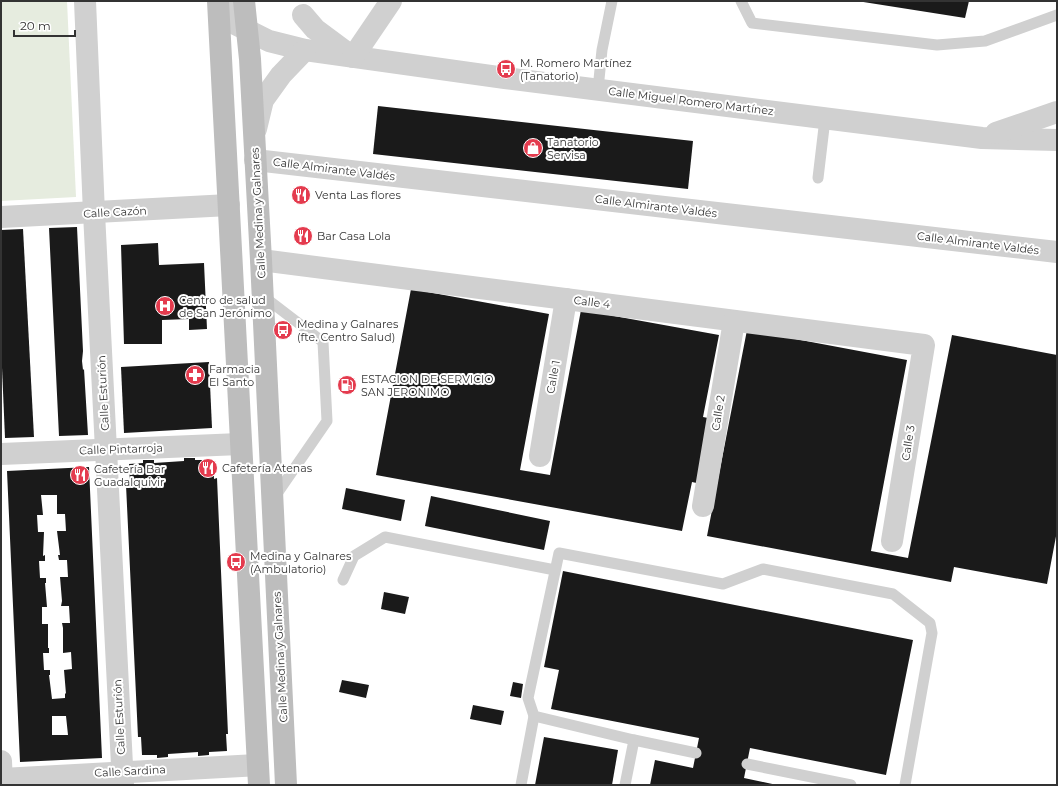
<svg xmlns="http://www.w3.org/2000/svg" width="1058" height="786" font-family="Montserrat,sans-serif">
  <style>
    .green { fill: #e6ecdf }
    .building { fill: #1a1a1a; fill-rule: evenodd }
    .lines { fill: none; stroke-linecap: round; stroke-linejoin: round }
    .lane { stroke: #d0d0d0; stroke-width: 11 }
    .street { stroke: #d0d0d0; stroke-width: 22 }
    .secondary { stroke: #bdbdbd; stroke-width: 22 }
    .labels { text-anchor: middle; stroke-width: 4; stroke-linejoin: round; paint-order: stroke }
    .poi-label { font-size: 11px; fill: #333; stroke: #fff; text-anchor: start }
    .street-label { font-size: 11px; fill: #333; stroke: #fff }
  </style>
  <rect width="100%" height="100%" fill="#fff"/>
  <polygon class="green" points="1,1 67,1 76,197 1,201"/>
  <g class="building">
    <polygon points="857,1 969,1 965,18"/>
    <polygon points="378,106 693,141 688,189 373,154"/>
    <polygon points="77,227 83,351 82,361 83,370 84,369 88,435 59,436 49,228"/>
    <polygon points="23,229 34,437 5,438 1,344 1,230"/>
    <polygon points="158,243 159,265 204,263 207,329 189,330 189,319 162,320 162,344 124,344 121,245"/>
    <polygon points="411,289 549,314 520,470 550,475 581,310 719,335 703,417 713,419 701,484 692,482 682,531 376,475"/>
    <polygon points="747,330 907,360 871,551 908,558 952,335 1057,355 1057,531 1047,584 954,567 951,582 707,536"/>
    <polygon points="209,362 212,428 124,433 121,367"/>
    <polygon points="184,458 195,458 195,460 213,460 214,479 217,478 228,734 226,734 227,751 209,752 209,755 198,756 198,752 168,754 168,757 157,758 157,755 142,755 141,737 138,737 126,485 130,485 129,464 143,463 143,460 154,460 154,463 184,461"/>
    <path d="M 89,467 L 102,758 L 20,762 L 7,471 ZM 41,495 L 57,495 L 57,514 L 65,514 L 66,531 L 57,531 L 60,555 L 58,555 L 59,560 L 67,560 L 68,577 L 60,577 L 62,601 L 61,606 L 69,606 L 70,623 L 62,623 L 63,628 L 63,653 L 71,652 L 72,669 L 64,670 L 66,694 L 65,693 L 65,698 L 52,699 L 49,675 L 50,675 L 50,670 L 44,670 L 43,653 L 49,653 L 49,648 L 48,648 L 48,624 L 42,624 L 42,607 L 47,607 L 45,583 L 46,583 L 46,578 L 40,578 L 39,561 L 45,561 L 45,555 L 43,556 L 44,532 L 38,532 L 37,515 L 43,515 ZM 52,716 L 66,716 L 68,735 L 52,735 Z"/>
    <polygon points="346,488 405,500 401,521 342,509"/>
    <polygon points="431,496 550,521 544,550 425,526"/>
    <polygon points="563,571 913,640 886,775 750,748 744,778 777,785 650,785 655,760 693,768 699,738 551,709 559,670 544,667"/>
    <polygon points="384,592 409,597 405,614 381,609"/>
    <polygon points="342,680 369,685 366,698 339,692"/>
    <polygon points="513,682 523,684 521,698 510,696"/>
    <polygon points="473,705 504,711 501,725 470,719"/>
    <polygon points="544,737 618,750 612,785 535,785"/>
  </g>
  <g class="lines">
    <g class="lane">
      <polyline points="741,1 752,23 937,45 985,41 1057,15"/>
      <polyline points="598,89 602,50 612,1"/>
      <polyline points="818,178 825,119"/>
      <polyline points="263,296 323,342 327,421 274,498"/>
      <polyline points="343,580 354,556 385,537 555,570"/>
      <polyline points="634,740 534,716 528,698 559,553 723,584 763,569 893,594 930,623 932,633 905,785"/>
      <polyline points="747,764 851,785"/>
      <polyline points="521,785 534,716"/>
      <polyline points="625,785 634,740 696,753"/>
    </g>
    <g class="street">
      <polyline points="85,1 94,213 123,785"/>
      <polyline points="237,1 219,16 269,41 305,50 505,78 982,138 1057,140"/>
      <polyline points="303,15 315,29 350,55"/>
      <polyline points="353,57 391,1"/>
      <polyline points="256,129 263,100 281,75 305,50"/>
      <polyline points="996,133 1057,112"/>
      <polyline points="255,160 1057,252"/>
      <polyline points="1,217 229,205"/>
      <polyline points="261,260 924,345 892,541"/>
      <polyline points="1,454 240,444"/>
      <polyline points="540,456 566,299"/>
      <polyline points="703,506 734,321"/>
      <polyline points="1,761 2,785"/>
      <polyline points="2,779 258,765"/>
    </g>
    <g class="secondary">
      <polyline points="218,1 259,785"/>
      <polyline points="244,1 250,59 261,260 286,785"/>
    </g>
  </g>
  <defs>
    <g id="bus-disc" transform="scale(1)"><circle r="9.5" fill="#e43b4e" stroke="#fff"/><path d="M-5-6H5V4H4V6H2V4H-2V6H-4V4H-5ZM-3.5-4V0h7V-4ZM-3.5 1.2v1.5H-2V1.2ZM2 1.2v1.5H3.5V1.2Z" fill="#fff"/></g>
    <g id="shop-disc" transform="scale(1)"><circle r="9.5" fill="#e43b4e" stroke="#fff"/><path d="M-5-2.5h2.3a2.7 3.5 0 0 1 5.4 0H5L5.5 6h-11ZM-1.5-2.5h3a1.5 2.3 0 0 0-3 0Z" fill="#fff"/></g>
    <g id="restaurant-disc" transform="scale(1)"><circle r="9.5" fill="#e43b4e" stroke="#fff"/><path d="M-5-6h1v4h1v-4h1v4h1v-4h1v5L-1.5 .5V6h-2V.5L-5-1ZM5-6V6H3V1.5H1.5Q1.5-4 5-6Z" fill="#fff"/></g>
    <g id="hospital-disc" transform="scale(1)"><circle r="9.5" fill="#e43b4e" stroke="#fff"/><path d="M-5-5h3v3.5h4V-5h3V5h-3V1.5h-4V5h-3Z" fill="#fff"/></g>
    <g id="pharmacy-disc" transform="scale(1)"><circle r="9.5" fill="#e43b4e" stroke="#fff"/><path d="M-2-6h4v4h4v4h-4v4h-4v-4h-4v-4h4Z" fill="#fff"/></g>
    <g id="fuel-disc" transform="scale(1)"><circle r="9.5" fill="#e43b4e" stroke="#fff"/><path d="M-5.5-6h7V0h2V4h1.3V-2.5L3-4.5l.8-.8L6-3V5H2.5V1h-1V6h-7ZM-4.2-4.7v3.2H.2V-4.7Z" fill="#fff"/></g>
  </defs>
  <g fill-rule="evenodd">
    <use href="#bus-disc" x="506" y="69"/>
    <use href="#shop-disc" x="533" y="148"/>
    <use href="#restaurant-disc" x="301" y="195"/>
    <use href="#restaurant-disc" x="303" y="236"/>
    <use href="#hospital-disc" x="165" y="306"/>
    <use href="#bus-disc" x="283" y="330"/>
    <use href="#pharmacy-disc" x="195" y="375"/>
    <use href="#fuel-disc" x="347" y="385"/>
    <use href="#restaurant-disc" x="208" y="468"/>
    <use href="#restaurant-disc" x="80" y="475"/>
    <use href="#bus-disc" x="236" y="562"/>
  </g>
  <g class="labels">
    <g class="poi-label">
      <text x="520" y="67">M. Romero Martínez<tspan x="520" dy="13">(Tanatorio)</tspan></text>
      <text x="547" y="146">Tanatorio<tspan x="547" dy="13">Servisa</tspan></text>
      <text x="315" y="199">Venta Las flores</text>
      <text x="317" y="240">Bar Casa Lola</text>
      <text x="179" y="304">Centro de salud<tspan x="179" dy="13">de San Jerónimo</tspan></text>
      <text x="297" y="328">Medina y Galnares<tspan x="297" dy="13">(fte. Centro Salud)</tspan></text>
      <text x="209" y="373">Farmacia<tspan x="209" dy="13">El Santo</tspan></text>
      <text x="361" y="383">ESTACION DE SERVICIO<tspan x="361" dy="13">SAN JERONIMO</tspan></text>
      <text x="222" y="472">Cafetería Atenas</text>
      <text x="94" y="473">Cafetería Bar<tspan x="94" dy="13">Guadalquivir</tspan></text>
      <text x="250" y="560">Medina y Galnares<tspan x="250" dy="13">(Ambulatorio)</tspan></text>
    </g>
    <g class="street-label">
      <text transform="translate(691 101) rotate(7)" y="4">Calle Miguel Romero Martínez</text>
      <text transform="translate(334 169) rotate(7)" y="4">Calle Almirante Valdés</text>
      <text transform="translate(656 206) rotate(7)" y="4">Calle Almirante Valdés</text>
      <text transform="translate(115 212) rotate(-3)" y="4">Calle Cazón</text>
      <text transform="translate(258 213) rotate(-93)" y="4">Calle Medina y Galnares</text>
      <text transform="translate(978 243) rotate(7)" y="4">Calle Almirante Valdés</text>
      <text transform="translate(592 302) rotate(7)" y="4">Calle 4</text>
      <text transform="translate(553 377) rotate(-80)" y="4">Calle 1</text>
      <text transform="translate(103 393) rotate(-93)" y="4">Calle Esturión</text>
      <text transform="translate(718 413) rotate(-81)" y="4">Calle 2</text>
      <text transform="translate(908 443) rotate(-81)" y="4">Calle 3</text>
      <text transform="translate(121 449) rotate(-2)" y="4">Calle Pintarroja</text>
      <text transform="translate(280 657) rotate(-93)" y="4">Calle Medina y Galnares</text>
      <text transform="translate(119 717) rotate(-93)" y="4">Calle Esturión</text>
      <text transform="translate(130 771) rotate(-3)" y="4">Calle Sardina</text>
    </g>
  </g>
  <rect width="1058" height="786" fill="none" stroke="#333333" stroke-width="4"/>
  <path d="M14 30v6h61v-6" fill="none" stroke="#333333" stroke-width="2"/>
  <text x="20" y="30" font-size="12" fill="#333333" stroke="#ffffff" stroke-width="3" paint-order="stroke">20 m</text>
</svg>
